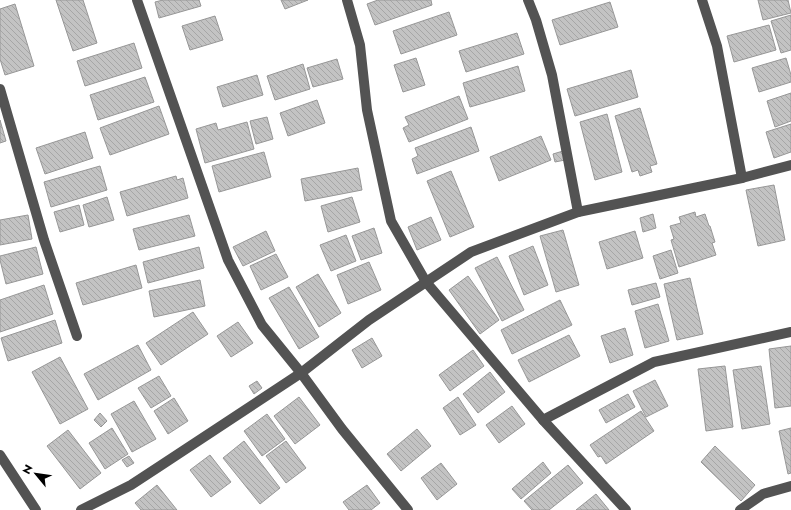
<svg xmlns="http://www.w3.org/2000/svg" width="791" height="510" font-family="Jost,sans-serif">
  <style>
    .building { fill: url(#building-back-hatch); stroke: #979797 }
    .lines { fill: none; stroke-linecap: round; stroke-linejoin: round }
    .minor { stroke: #535353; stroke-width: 10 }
  </style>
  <defs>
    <pattern id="building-back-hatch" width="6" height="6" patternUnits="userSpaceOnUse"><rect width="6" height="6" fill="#c3c3c3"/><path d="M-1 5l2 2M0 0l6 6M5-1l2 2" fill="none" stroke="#a6a6a6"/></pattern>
  </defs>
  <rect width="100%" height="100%" fill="#fff"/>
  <g class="building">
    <polygon points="56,0 83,0 97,43 73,51"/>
    <polygon points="163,0 199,0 201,6 159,18 155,2"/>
    <polygon points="281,0 308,0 285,9"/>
    <polygon points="378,0 431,0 432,5 375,25 367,4"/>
    <polygon points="758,0 788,0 791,13 763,20"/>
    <polygon points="610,2 618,27 560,45 552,20"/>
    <polygon points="15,4 34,66 5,75 0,59 0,9"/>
    <polygon points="449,12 457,35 401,54 393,31"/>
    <polygon points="791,15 791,50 781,53 771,21"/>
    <polygon points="215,16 223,40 190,50 182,26"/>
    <polygon points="769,25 776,50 734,62 727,36"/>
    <polygon points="517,33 524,54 466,72 459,51"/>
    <polygon points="134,43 142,68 85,86 77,61"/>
    <polygon points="416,58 425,85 403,92 394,65"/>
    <polygon points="786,58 791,75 791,82 759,92 752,68"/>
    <polygon points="337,59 343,79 313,87 307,68"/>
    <polygon points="303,64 310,89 275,100 267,76"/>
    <polygon points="518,66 525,91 470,107 463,83"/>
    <polygon points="631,70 638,97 575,116 567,89"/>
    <polygon points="257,75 263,95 223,107 217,87"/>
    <polygon points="145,77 154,102 98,120 90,95"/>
    <polygon points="791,93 791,121 775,127 767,101"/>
    <polygon points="459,96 468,119 409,142 403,128 409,125 405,117"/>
    <polygon points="317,100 325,123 288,136 280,113"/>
    <polygon points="159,106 169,134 110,155 100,128"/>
    <polygon points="640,108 657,164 650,166 652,172 640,176 638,170 632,172 615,116"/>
    <polygon points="607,114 622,172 595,180 580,122"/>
    <polygon points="267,117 273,139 256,144 250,121"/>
    <polygon points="0,120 6,141 0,143"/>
    <polygon points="247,122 254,149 205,163 196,129 216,123 218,130"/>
    <polygon points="791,124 791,152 774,158 766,132"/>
    <polygon points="471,127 479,151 417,174 412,159 418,156 415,148"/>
    <polygon points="85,132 93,158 45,174 36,148"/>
    <polygon points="541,136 551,160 499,181 490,157"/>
    <polygon points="563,151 565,160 555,162 553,154"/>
    <polygon points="264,152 271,177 219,192 212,166"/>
    <polygon points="100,166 107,190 51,207 44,182"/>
    <polygon points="358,168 362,190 305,201 301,179"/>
    <polygon points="451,171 474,227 450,237 427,181"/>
    <polygon points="176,176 177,180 183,178 188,198 127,216 120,192"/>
    <polygon points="774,185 785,240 758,246 746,190"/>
    <polygon points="107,197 114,220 89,227 83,205"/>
    <polygon points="352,197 360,222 328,232 321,206"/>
    <polygon points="79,205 84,225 60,232 54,212"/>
    <polygon points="695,212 696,217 705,214 709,226 710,226 715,242 712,243 716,255 679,267 671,240 674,239 670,226 681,223 679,217"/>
    <polygon points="653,214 656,228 643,232 640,218"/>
    <polygon points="28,215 32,239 0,245 0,220"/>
    <polygon points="189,215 195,236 139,250 133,229"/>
    <polygon points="431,217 441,240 417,250 408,227"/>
    <polygon points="374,228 382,253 361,260 352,236"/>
    <polygon points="563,230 579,285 556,292 540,236"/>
    <polygon points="266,231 275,251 243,266 233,247"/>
    <polygon points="635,231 643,258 607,269 599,242"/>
    <polygon points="346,235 356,261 331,271 320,245"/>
    <polygon points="533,246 548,285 524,295 509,256"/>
    <polygon points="36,247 43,274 6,284 0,260 0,256"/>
    <polygon points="199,247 204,268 148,283 143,262"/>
    <polygon points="671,250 678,273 660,279 653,256"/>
    <polygon points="276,254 288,277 261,290 250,266"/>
    <polygon points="497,257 524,310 502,321 475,268"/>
    <polygon points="369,262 381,290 348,304 337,275"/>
    <polygon points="136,265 142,288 83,305 76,283"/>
    <polygon points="318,274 341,313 319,327 296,287"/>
    <polygon points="468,276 499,320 480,334 449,290"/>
    <polygon points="690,278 703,334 677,340 664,284"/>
    <polygon points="200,280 205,306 154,317 149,291"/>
    <polygon points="656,283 660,297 632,305 628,290"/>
    <polygon points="44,285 53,314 0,332 0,300"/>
    <polygon points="289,287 319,337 299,349 269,298"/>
    <polygon points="560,300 572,325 512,354 501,330"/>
    <polygon points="658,304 669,341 645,348 635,311"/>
    <polygon points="193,312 208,334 161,365 146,343"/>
    <polygon points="55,320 62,343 8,361 1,338"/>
    <polygon points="238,322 253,343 231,357 217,336"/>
    <polygon points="625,328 633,355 610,363 601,336"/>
    <polygon points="569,335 580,356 529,382 518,360"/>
    <polygon points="372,338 382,356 362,368 352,350"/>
    <polygon points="138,345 151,370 98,400 84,374"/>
    <polygon points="791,346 791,406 775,408 769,349"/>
    <polygon points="473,350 484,366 450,391 439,375"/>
    <polygon points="60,357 88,409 60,424 32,372"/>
    <polygon points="725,366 733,427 706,431 698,369"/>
    <polygon points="761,366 770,424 742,429 733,370"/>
    <polygon points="490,372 505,392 478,413 463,394"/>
    <polygon points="159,376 171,396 151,408 138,388"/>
    <polygon points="655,380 668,406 646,417 633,391"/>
    <polygon points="257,381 262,388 254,394 249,386"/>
    <polygon points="628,394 635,407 606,423 599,410"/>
    <polygon points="299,397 320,425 295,444 274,416"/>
    <polygon points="458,397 476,425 460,435 443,408"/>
    <polygon points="174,398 188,421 168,434 154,411"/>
    <polygon points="134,401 156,439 132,452 111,414"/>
    <polygon points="512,406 525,424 499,443 486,425"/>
    <polygon points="641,411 654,431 606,464 601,456 598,457 590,445"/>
    <polygon points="100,413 107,421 101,427 94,420"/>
    <polygon points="267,414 285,439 262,456 244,431"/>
    <polygon points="112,428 128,454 105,469 89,443"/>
    <polygon points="791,428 791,473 788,474 779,431"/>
    <polygon points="417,429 431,446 401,471 387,454"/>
    <polygon points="68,430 101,473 80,489 47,446"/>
    <polygon points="244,441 280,488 260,504 223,458"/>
    <polygon points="286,441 306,468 286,483 266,456"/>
    <polygon points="715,446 755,485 741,501 701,462"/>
    <polygon points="210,455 231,482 211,497 190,470"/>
    <polygon points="129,456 134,463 127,467 122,460"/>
    <polygon points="543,462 551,473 521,499 512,489"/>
    <polygon points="441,463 457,484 437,500 421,478"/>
    <polygon points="568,465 583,483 549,510 532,510 524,501"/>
    <polygon points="157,485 177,510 141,510 135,503"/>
    <polygon points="367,485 380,503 371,510 349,510 343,502"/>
    <polygon points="596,494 609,510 576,510"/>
  </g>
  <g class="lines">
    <g class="minor">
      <polyline points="137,0 228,260 262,325 301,373 342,429 408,510"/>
      <polyline points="347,0 360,45 367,110 391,221 426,282 543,420 654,362 791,332"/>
      <polyline points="528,0 536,20 552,75 578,212"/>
      <polyline points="702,0 717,46 742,178"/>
      <polyline points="0,89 44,240 77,336"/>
      <polyline points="543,420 626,510"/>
      <polyline points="0,455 36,510"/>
      <polyline points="81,510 131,485 160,466 301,373 369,320 471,252 578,212 742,178 791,165"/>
      <polyline points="740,510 763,494 791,486"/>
    </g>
  </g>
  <g transform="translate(36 474) rotate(299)" stroke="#ffffff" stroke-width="3" paint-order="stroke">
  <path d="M0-3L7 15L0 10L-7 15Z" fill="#000000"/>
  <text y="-6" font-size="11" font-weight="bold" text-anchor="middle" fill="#000000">N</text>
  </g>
</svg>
